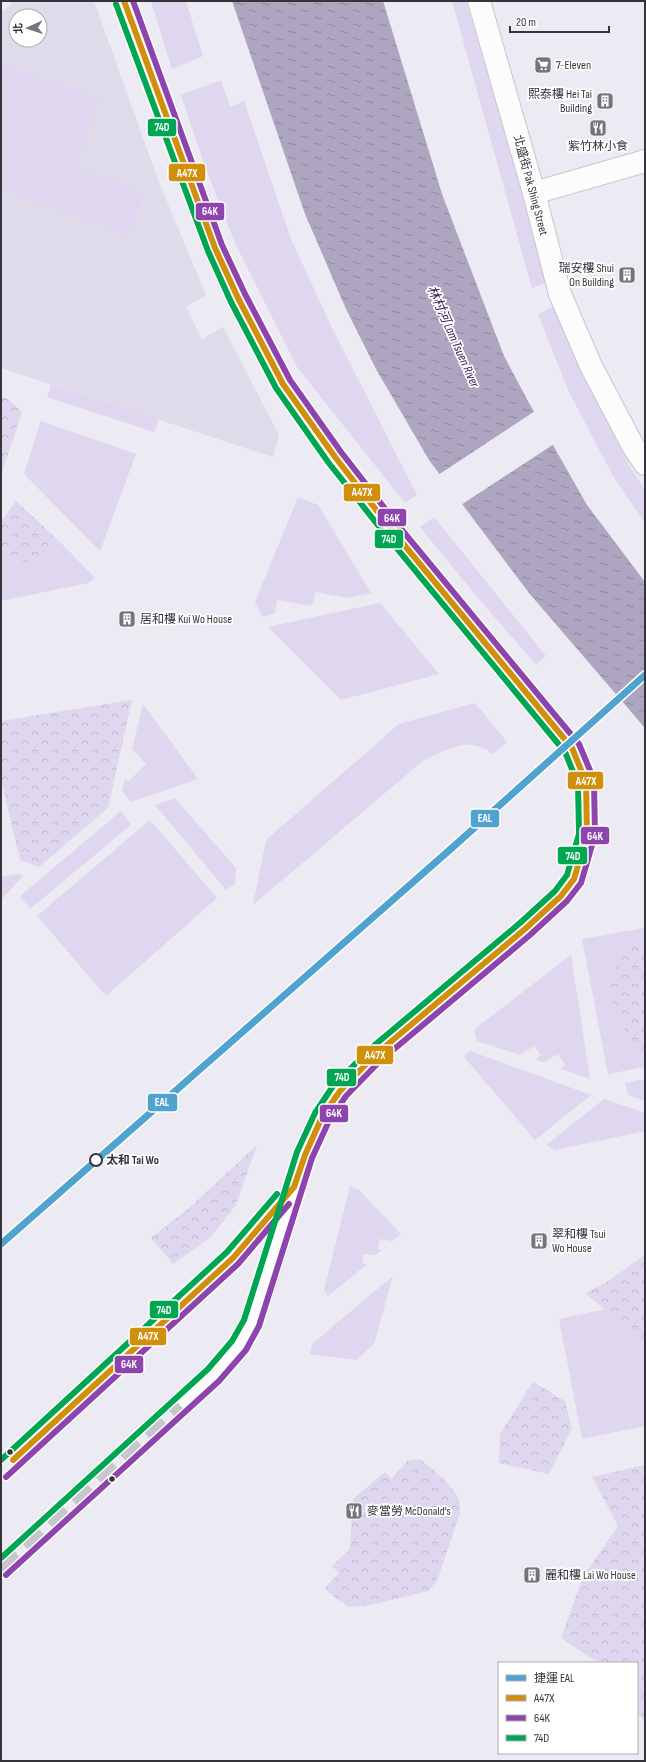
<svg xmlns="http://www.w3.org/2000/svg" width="646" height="1762" font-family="'Sofia Sans Condensed','Noto Sans TC',sans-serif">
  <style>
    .built { fill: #dfdbea; fill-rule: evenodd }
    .grass { fill: #ded7ef }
    .forest { fill: url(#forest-crowns) }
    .water { fill: url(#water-ripples) }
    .pier { fill: #eceaf2 }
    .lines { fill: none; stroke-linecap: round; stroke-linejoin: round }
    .minor-tunnel { stroke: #c8c6cd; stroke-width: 22; stroke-dasharray: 22 11; stroke-linecap: butt }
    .minor-casing { stroke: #c8c6cc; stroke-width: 24 }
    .minor { stroke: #fcfcfd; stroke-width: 22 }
    .bus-1-casing { stroke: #fff; stroke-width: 9 }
    .bus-2-casing { stroke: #fff; stroke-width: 9 }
    .bus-3-casing { stroke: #fff; stroke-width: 9 }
    .bus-1 { stroke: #d08f0c; stroke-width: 6 }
    .bus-2 { stroke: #8e44ad; stroke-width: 6 }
    .bus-3 { stroke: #00a651; stroke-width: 6 }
    .metro-1-casing { stroke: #fff; stroke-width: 10 }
    .metro-1 { stroke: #4fa3ce; stroke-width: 7 }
    .stop-dot { fill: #fff; stroke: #36343a; stroke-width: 2 }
    .bus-dot { fill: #36343a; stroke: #fff; stroke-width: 1.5 }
    .labels { text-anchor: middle; stroke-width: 3.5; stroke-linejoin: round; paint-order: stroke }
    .poi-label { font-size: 12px; fill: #36343a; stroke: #fff; text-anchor: start }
    .street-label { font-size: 12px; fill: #36343a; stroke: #fff }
    .stop-label { font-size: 12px; font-weight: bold; fill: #36343a; stroke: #fff; text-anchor: start }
    .water-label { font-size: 13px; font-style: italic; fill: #342251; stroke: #fff }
    .line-badge { stroke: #fff; stroke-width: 1.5 }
    .badge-label { font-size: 11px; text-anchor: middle; font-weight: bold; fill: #fff }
  </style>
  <defs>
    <pattern id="forest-crowns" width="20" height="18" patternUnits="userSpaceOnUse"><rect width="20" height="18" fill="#ded7ef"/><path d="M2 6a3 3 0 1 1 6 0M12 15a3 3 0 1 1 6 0" fill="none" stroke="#bfb9ce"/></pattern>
    <pattern id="water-ripples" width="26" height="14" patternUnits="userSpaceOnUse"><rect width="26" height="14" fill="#aea5c0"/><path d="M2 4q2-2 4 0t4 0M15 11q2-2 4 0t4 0" fill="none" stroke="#8e879d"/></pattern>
  </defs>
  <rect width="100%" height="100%" fill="#eceaf2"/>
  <path class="built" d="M 14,1 L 94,1 L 158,180 L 206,295 L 186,307 L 202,339 L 223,327 L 279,435 L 273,457 L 1,368 L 1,13 ZM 16,16 L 40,16 L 40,40 L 16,40 Z"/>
  <g class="grass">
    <polygon points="151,1 186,1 203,56 172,69"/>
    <polygon points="452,1 466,1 526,202 547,282 532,288"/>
    <polygon points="1,65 99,97 76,167 144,193 128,235 1,189"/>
    <polygon points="221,80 230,107 244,101 291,239 331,326 417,495 405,503 297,367 235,243 203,161 181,95"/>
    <polygon points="554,307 571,350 594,396 630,467 645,490 645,523 613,476 568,390 538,314"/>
    <polygon points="51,385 159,419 154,432 47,397"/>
    <polygon points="41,421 136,454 100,551 24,474"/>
    <polygon points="298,497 318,505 371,593 348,598 315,592 312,606 277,600 275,613 263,617 255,602"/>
    <polygon points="434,517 546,656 536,665 473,592 420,527"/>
    <polygon points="59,541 95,578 88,583 1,601 1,555 10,562 34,562"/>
    <polygon points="380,603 439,674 341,700 268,627"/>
    <path d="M 475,703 L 507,742 L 493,754 C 469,735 448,749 424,760 L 253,905 L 266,840 L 399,724 Z"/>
    <polygon points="143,704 198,779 131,802 122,791 125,779 128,782 146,764 132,749"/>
    <polygon points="175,798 236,868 235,884 226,890 155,805"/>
    <polygon points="121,811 131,825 30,909 20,896"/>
    <polygon points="150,820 217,898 106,996 37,916"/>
    <polygon points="18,874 23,876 1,900 1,877"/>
    <polygon points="645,928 645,1067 608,1074 582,939"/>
    <polygon points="571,955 590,1079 561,1069 565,1065 558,1054 544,1062 535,1060 541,1055 534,1046 520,1055 477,1041 474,1030 477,1027"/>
    <polygon points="470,1051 591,1095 535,1140 464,1057"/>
    <polygon points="645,1079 645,1101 628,1095 625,1083"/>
    <polygon points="604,1099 645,1113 645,1131 555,1150 546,1145"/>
    <polygon points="350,1186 359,1190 401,1234 392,1241 380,1239 378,1249 382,1250 375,1255 363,1254 362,1263 367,1264 328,1296 324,1290"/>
    <polygon points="393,1276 374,1344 356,1360 310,1354 312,1344"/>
    <polygon points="645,1301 645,1426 582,1439 559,1319"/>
  </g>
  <g class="forest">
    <polygon points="1,397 8,399 22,412 1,475"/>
    <polygon points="16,501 59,541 34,562 10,562 1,555 1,522"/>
    <polygon points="132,700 108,808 39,867 20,860 1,779 1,721"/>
    <polygon points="636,944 645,953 645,1054 636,1053 605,988 619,962"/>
    <polygon points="257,1145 236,1205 211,1237 173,1264 151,1238 188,1209"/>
    <polygon points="645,1255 645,1342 585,1293 607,1282"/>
    <polygon points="533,1382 565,1401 572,1428 549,1474 499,1463 500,1434"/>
    <path d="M 420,1459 C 431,1468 455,1486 459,1501 C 460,1504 460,1509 460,1513 L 437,1581 L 428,1591 L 371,1605 L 349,1607 L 329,1593 L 325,1588 L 339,1573 L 332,1566 L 350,1549 L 353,1499 L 385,1472 L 391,1479 L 407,1461 Z"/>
    <polygon points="645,1465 645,1722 637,1712 637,1663 599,1663 561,1638 583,1577 618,1526 592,1477"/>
  </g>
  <polygon class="water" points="232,1 383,1 442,194 504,356 529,403 587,505 645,582 645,728 529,593 429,460 376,369 346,309 305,214"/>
  <polygon class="pier" points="535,411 554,444 461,505 438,475"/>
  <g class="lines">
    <polyline class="minor-tunnel" points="1,1569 188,1398"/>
    <g class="minor-casing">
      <g id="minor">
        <polyline points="124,1 215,248 238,298 283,384 335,457 391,529 572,748 586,782 587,835 574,879 561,896 525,929 375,1055 340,1091 322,1117 305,1155 294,1187 267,1277 251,1323 239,1346 214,1375 188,1398"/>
        <polyline points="479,1 534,193 560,294 591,366 633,446 645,464"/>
        <polyline points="534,193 645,161"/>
      </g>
    </g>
    <use href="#minor" class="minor"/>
    <g class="bus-1-casing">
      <polyline id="bus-1" points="13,1460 233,1258 294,1187 305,1155 322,1117 340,1091 375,1055 525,929 561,896 574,879 587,835 586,782 572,748 391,529 335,457 283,384 238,298 215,248 124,1"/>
    </g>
    <g class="bus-2-casing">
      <g id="bus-2">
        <polyline points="6,1477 238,1264 289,1204"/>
        <polyline points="6,1575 219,1381 246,1350 259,1326 312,1158 329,1121 346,1096 380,1061 530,935 567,901 581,883 595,835 594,780 579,744 397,524 341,452 290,380 245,294 222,245 133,1"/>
      </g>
    </g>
    <g class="bus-3-casing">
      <g id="bus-3">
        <polyline points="1,1460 227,1252 277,1194"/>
        <polyline points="1,1558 208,1369 232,1341 244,1320 297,1152 315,1113 333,1086 370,1049 520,923 555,891 567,875 579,834 578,784 565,752 385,534 328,462 276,388 231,302 208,251 116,4"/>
      </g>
    </g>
    <use href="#bus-1" class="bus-1"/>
    <use href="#bus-2" class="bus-2"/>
    <use href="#bus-3" class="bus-3"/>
    <g class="metro-1-casing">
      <polyline id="metro-1" points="1,1244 453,847 645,675"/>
    </g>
    <use href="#metro-1" class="metro-1"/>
  </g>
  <defs>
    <g id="supermarket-square" transform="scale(0.9)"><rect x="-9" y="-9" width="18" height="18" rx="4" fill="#76747a" stroke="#fff"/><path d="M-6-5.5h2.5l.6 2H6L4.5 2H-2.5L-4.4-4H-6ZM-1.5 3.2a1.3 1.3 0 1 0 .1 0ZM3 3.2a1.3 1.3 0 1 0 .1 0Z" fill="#fff"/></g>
    <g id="building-square" transform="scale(0.9)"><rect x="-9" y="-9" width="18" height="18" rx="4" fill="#76747a" stroke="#fff"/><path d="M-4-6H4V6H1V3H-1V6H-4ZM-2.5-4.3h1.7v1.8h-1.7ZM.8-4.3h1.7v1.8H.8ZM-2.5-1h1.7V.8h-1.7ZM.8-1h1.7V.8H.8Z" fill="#fff"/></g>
    <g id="restaurant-square" transform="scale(0.9)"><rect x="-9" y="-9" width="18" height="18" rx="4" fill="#76747a" stroke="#fff"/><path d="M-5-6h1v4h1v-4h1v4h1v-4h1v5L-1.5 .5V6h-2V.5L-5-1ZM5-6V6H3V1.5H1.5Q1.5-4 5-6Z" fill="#fff"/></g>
  </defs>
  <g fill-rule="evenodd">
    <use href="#supermarket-square" x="543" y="65"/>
    <use href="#building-square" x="605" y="101"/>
    <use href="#restaurant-square" x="598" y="128"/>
    <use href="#building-square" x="627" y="275"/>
    <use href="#building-square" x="127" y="619"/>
    <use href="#building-square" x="539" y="1241"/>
    <use href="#restaurant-square" x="354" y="1511"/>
    <use href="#building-square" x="532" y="1575"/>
  </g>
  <circle class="stop-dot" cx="96" cy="1160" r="6"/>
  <g class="bus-dot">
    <circle cx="10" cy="1452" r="3.5"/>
    <circle cx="112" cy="1479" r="3.5"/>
  </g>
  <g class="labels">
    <g class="poi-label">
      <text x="556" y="69">7-Eleven</text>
      <text x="592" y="98" text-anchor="end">熙泰樓 Hei Tai<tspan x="592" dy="14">Building</tspan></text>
      <text x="598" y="150" text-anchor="middle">紫竹林小食</text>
      <text x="614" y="272" text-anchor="end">瑞安樓 Shui<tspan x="614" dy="14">On Building</tspan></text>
      <text x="140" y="623">居和樓 Kui Wo House</text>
      <text x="552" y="1238">翠和樓 Tsui<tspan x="552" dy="14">Wo House</tspan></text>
      <text x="367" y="1515">麥當勞 McDonald's</text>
      <text x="545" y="1579">麗和樓 Lai Wo House</text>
    </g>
    <g class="street-label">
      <text transform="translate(531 185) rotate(75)" y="4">北盛街 Pak Shing Street</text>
    </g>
    <g class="stop-label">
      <text x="106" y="1164">太和 Tai Wo</text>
    </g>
    <g class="water-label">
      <text transform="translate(454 336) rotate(66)" y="5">林村河 Lam Tsuen River</text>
    </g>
  </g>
  <g class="line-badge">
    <rect x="147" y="118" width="30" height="19" rx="4" fill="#00a651"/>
    <rect x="168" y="163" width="38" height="19" rx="4" fill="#d08f0c"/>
    <rect x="195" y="202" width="30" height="19" rx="4" fill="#8e44ad"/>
    <rect x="343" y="483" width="38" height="19" rx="4" fill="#d08f0c"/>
    <rect x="377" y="508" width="30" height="19" rx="4" fill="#8e44ad"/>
    <rect x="374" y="529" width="30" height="20" rx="4" fill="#00a651"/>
    <rect x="567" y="771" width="37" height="19" rx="4" fill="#d08f0c"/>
    <rect x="470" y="809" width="30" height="19" rx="4" fill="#4fa3ce"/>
    <rect x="580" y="826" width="30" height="19" rx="4" fill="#8e44ad"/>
    <rect x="557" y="846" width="31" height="19" rx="4" fill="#00a651"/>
    <rect x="356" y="1045" width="38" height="20" rx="4" fill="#d08f0c"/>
    <rect x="326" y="1068" width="31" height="19" rx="4" fill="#00a651"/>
    <rect x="147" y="1093" width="31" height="19" rx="4" fill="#4fa3ce"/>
    <rect x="319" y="1104" width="30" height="19" rx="4" fill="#8e44ad"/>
    <rect x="149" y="1300" width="30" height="19" rx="4" fill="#00a651"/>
    <rect x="129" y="1327" width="38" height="19" rx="4" fill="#d08f0c"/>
    <rect x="114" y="1355" width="30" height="19" rx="4" fill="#8e44ad"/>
  </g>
  <g class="badge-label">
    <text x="162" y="131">74D</text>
    <text x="187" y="177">A47X</text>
    <text x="210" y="215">64K</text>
    <text x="362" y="496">A47X</text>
    <text x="392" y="522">64K</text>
    <text x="389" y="543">74D</text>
    <text x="586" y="785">A47X</text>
    <text x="485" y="822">EAL</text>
    <text x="595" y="840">64K</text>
    <text x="573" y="860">74D</text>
    <text x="375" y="1059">A47X</text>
    <text x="342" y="1081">74D</text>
    <text x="162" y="1106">EAL</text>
    <text x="334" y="1117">64K</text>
    <text x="164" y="1314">74D</text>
    <text x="148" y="1340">A47X</text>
    <text x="129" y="1368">64K</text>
  </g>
  <rect width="646" height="1762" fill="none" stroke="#36343a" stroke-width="4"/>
  <rect x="498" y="1662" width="140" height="92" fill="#ffffff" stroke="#afaeb0"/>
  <rect x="506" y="1675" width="20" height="6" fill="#4fa3ce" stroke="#afaeb0"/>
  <text x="534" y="1682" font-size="12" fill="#36343a">捷運 EAL</text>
  <rect x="506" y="1695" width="20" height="6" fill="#d08f0c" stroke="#afaeb0"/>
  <text x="534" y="1702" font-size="12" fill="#36343a">A47X</text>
  <rect x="506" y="1715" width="20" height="6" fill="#8e44ad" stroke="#afaeb0"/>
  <text x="534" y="1722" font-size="12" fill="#36343a">64K</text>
  <rect x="506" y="1735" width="20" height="6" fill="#00a651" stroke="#afaeb0"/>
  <text x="534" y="1742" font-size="12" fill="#36343a">74D</text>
  <g transform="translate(28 28) rotate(267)"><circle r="19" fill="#ffffff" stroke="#afaeb0"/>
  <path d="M0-3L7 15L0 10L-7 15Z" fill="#76747a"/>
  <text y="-6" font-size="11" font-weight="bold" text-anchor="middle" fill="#36343a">北</text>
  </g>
  <path d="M510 26v6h99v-6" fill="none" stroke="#36343a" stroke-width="2"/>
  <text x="516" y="26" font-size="12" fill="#36343a" stroke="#ffffff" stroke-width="3" paint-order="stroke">20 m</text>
</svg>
